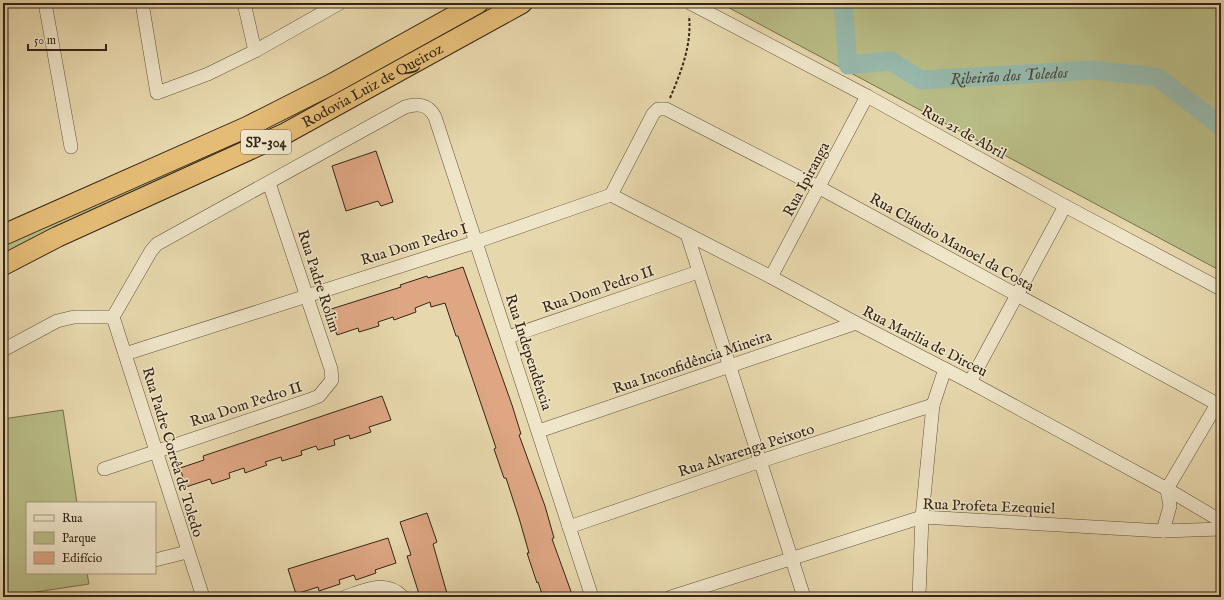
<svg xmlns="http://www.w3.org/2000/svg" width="1224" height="600" font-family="'IM FELL English',serif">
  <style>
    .green { fill: #b9bd87; stroke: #77714e }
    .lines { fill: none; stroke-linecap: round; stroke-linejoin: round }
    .river { stroke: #97b9ac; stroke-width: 19 }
    .building { fill: #dea683; stroke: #352516 }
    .minor-casing { stroke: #62523c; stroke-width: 14 }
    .highway-casing { stroke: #352516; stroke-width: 22 }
    .path { stroke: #352516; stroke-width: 2; stroke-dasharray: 3 2; stroke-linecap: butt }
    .minor { stroke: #efe5c9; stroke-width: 13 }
    .highway { stroke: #e4bc76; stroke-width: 20 }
    .labels { text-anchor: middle; stroke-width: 3; stroke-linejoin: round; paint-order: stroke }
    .shield { fill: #efe5c9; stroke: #6d5f4c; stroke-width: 1 }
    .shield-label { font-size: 14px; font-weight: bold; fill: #352516 }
    .street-label { font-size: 15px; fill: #352516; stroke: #efe5c9 }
    .water-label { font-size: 16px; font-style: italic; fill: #4e4a3c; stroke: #efe5c9 }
  </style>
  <rect width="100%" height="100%" fill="#e7d7ac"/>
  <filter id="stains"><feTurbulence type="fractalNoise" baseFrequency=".005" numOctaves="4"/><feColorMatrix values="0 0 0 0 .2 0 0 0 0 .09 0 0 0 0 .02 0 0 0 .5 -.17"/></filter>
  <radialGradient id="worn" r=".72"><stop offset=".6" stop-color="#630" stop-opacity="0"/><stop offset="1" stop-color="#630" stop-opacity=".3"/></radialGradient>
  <g class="green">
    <polygon points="720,3 1221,3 1221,271"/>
    <polygon points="257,129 261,138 3,255 3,244"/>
    <polygon points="63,410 77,503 27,503 27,573 87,573 89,584 3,597 3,419"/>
  </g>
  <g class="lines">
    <path class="river" id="s1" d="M 843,3 L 848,65 L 891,61 L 921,80 L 1093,70 L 1157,77 L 1221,126"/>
  </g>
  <g class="building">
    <polygon points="376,151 393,202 381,206 378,201 346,211 332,166"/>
    <polygon points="463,267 512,405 521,434 519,435 545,506 554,538 552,539 573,597 543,597 538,582 537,583 527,553 529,553 519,518 506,478 504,478 494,449 496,448 458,336 456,336 445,303 431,307 430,302 415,308 416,312 394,320 393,317 378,322 379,326 359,332 358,328 337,335 328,310 401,287 400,285 427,276 428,278"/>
    <polygon points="382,396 391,420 369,427 371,432 350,439 349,435 334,440 335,445 318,450 316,446 301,451 302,455 282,461 281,457 265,462 267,465 245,473 244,468 229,473 230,478 212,484 210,479 186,487 180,468 204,460 203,456"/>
    <polygon points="427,513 437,542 433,544 448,597 420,597 407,556 411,555 400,522"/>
    <polygon points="388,538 396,563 375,570 376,573 356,580 354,575 339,580 340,584 319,591 318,587 296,594 288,569"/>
  </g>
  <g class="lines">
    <g class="minor-casing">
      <g id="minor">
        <polyline points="45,3 71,147"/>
        <polyline points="142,3 157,93 208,74 255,51 340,3"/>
        <polyline points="244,3 255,51"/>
        <polyline points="690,3 867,96 1065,206 1221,289"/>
        <polyline points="611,195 771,277 856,323 970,382 1167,489 1221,521"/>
        <polyline points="687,234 804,597"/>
        <polyline points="771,277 867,96"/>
        <path d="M 113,317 L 151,251 L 157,244 L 405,107 C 418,103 428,104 435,117 L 592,597"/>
        <polyline points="113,317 203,597"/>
        <polyline points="508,337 698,272"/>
        <polyline points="3,350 57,321 74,317 113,317"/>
        <polyline points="125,354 476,242 611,195 653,114 658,109 666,109 820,188 1221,406"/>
        <polyline points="970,382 1065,206"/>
        <polyline points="539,431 856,323"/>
        <polyline points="104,469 309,400 319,396 332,380 331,369 269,183"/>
        <polyline points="569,527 761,461 933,405"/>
        <polyline points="1163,531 1170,506 1167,489 1217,404"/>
        <polyline points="155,560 187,552"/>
        <path d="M 345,597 C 365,590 386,579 403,597"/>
        <polyline points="671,597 922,517 1163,531 1221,529"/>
        <polyline points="919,597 922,517 933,405 945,369"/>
      </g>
    </g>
    <g class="highway-casing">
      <g id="highway">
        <polyline points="3,235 247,127 330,85 478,3"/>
        <path id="s2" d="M 3,265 L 57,237 L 286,133 L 522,3"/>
      </g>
    </g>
    <path class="path" d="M 670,98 C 681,72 692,45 689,16"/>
    <use href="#minor" class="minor"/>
    <use href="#highway" class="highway"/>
  </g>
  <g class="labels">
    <rect class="shield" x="241" y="130" width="50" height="24" rx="3"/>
    <g class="shield-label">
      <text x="266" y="147">SP-304</text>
    </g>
    <g class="street-label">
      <text dy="5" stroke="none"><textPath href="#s2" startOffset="411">Rodovia Luiz de Queiroz</textPath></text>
      <text transform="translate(964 132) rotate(29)" y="5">Rua 21 de Abril</text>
      <text transform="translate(806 179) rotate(-62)" y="5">Rua Ipiranga</text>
      <text transform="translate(952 242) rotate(29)" y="5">Rua Cláudio Manoel da Costa</text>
      <text transform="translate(414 244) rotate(-17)" y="5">Rua Dom Pedro I</text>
      <text transform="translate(319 281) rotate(72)" y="5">Rua Padre Rolim</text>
      <text transform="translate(598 289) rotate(-19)" y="5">Rua Dom Pedro II</text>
      <text transform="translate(925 341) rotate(27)" y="5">Rua Marilia de Dirceu</text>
      <text transform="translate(529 352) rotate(72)" y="5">Rua Independência</text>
      <text transform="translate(692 362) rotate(-19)" y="5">Rua Inconfidência Mineira</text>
      <text transform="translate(246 404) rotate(-18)" y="5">Rua Dom Pedro II</text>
      <text transform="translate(746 450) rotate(-18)" y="5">Rua Alvarenga Peixoto</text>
      <text transform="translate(173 452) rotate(73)" y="5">Rua Padre Corrêa de Toledo</text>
      <text transform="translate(989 506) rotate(2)" y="5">Rua Profeta Ezequiel</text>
    </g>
    <g class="water-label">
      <text dy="6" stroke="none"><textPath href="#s1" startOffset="229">Ribeirão dos Toledos</textPath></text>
    </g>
  </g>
  <rect width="1224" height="600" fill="none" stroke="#e7d7ac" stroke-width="16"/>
  <rect x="4" y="4" width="1216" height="592" fill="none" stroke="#352516" stroke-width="2"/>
  <rect x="8" y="8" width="1208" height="584" fill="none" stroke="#352516"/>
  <rect x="26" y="502" width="130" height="72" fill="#efe5c9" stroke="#a59881"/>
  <rect x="34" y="515" width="20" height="6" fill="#efe5c9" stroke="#a59881"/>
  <text x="62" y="522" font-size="12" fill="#352516">Rua</text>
  <rect x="34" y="532" width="20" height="12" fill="#b9bd87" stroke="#a59881"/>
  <text x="62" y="542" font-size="12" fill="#352516">Parque</text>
  <rect x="34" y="552" width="20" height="12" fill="#dea683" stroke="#a59881"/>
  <text x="62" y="562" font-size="12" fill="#352516">Edifício</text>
  <path d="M28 44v6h78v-6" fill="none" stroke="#352516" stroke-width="2"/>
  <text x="34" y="44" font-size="12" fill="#352516" stroke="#efe5c9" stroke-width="3" paint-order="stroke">50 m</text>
  <rect width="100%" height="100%" filter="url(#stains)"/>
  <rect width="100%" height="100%" fill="url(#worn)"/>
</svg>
